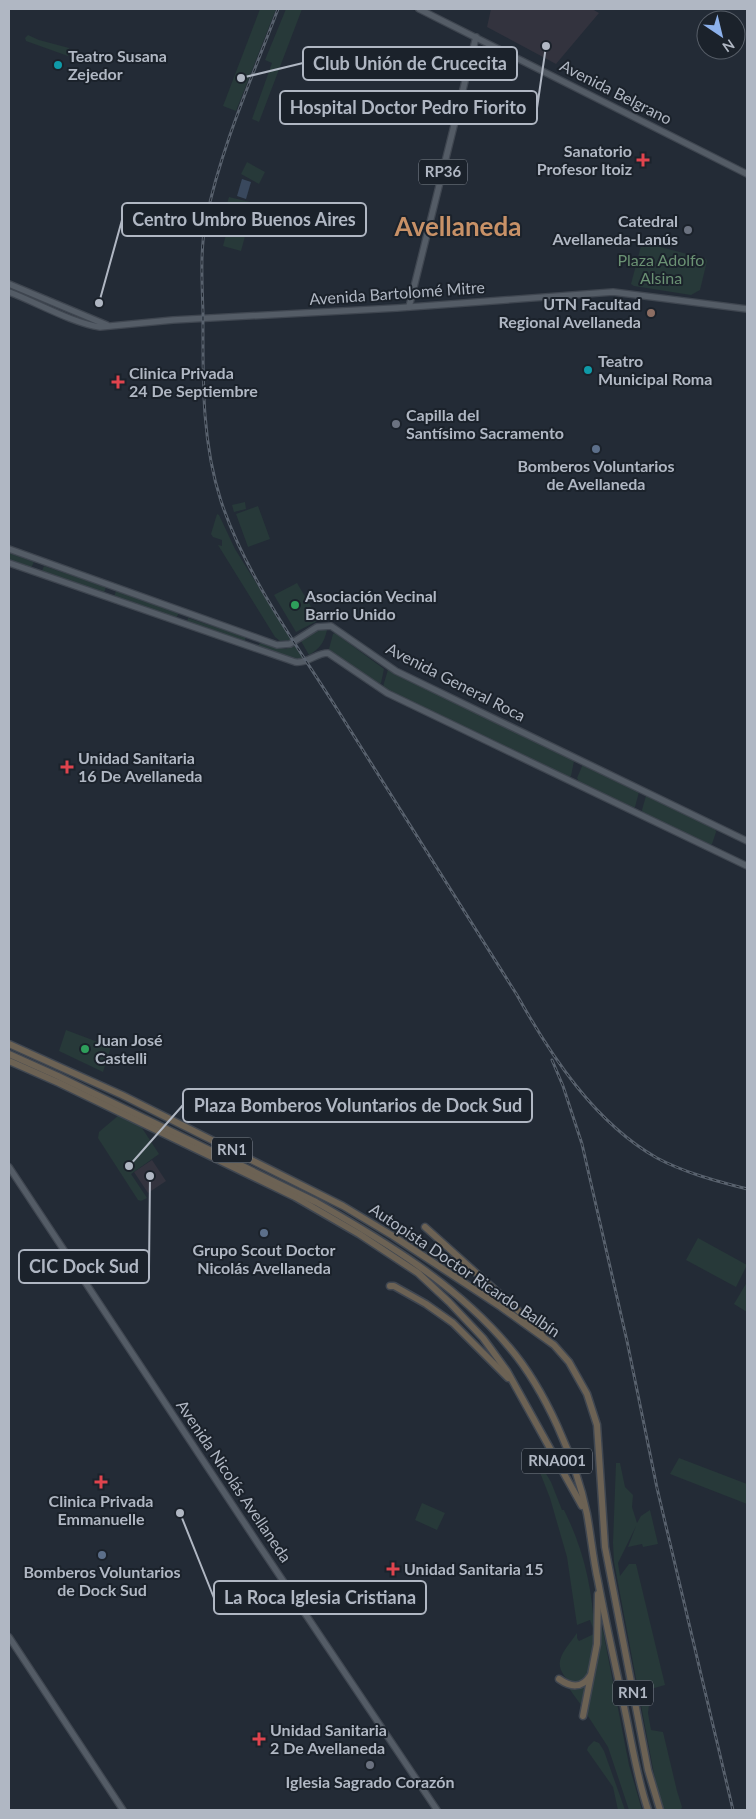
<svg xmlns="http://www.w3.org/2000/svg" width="756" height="1819" font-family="Lato,sans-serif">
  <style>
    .medical { fill: #33333e }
    .green { fill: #273939 }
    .water { fill: #39485d }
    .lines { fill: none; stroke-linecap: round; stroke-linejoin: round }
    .major-casing { stroke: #3f4650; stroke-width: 8 }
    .highway-casing { stroke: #404751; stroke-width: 9 }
    .major { stroke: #545c66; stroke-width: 5.5 }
    .highway { stroke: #6c6254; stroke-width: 6 }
    .rail-casing { stroke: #58616d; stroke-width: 3 }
    .rail { stroke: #1b222b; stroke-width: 1; stroke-dasharray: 4; stroke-linecap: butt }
    .culture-dot { fill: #0f9aa8; stroke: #1b222b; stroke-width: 2 }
    .health-dot { fill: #e0444e; stroke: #1b222b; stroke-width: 2 }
    .worship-dot { fill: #6b7280; stroke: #1b222b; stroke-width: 2 }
    .education-dot { fill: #8d6e63; stroke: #1b222b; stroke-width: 2 }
    .service-dot { fill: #5c6f8a; stroke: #1b222b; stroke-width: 2 }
    .leisure-dot { fill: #2e9e5b; stroke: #1b222b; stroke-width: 2 }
    .labels { text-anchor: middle; stroke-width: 4; stroke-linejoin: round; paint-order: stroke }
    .shield { fill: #1b222b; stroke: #838a95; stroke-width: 1 }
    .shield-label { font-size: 15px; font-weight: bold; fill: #b0b7c3 }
    .poi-label { font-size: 16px; font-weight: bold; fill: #b0b7c3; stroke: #1b222b; text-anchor: start }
    .street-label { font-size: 16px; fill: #b0b7c3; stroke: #1b222b }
    .park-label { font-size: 16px; fill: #6a9173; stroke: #1b222b }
    .town-label { font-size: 26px; font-weight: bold; fill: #c89167; stroke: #1b222b }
    .leader { fill: none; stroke: #b0b7c3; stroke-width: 2 }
    .callout-dot { fill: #b0b7c3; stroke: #1b222b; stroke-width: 2 }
    .callout { fill: #1b222b; stroke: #b0b7c3; stroke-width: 2 }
    .callout-label { font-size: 18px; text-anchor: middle; font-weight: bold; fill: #b0b7c3 }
  </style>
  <rect width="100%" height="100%" fill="#232b36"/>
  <g class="medical">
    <polygon points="491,9 592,9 599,13 556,64 487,27"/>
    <polygon points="152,1160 166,1181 148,1193 134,1172"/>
  </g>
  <g class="green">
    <polygon points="260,9 276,9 236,111 223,106"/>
    <polygon points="286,9 302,9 259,122 252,119 272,63 265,60"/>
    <polygon points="28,35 39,40 69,48 68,56 26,41 25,38"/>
    <polygon points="247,162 265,172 259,184 241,174"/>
    <polygon points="229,197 254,203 241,251 223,246 231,216 224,214"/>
    <polygon points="642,242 706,259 707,261 700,290 691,295 634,286 631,284"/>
    <polygon points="245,502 246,509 234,512 232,505"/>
    <polygon points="258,506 270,539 248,547 236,514"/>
    <polygon points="217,514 219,515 235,549 291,639 290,640 280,641 275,637 218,545 222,546 222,540 213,537 211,534"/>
    <polygon points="9,553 34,562 31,568 9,560"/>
    <polygon points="44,566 106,587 104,593 42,571"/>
    <polygon points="297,583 319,620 296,632 274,595"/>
    <polygon points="116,591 179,613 176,618 114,597"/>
    <polygon points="188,618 246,637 244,643 187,623"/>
    <path d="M 325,629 L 327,630 C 324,643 320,648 309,655 L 301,641 L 316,631 Z"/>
    <polygon points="335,633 384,669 381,683 379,684 332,652 329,649 333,634"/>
    <polygon points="261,643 286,649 294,644 304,658 297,661 259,647 259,644"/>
    <polygon points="389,666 513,727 574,761 571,776 569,777 507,750 382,690"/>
    <polygon points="583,764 639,792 635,807 633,808 579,782 577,778"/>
    <polygon points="646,796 648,796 715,828 716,832 712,844 709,844 643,813 642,810"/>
    <polygon points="66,1030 111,1047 103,1072 59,1051"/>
    <polygon points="119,1115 142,1128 159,1154 131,1174 147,1198 141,1201 138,1200 98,1138 99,1132"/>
    <polygon points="698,1238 747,1265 736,1287 686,1260"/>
    <polygon points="747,1282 747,1312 734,1304"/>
    <path d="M 530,1447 L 551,1482 L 562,1510 L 564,1510 C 583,1548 593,1589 594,1631 L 590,1620 L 577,1625 L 567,1557 L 550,1498 Z"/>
    <polygon points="679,1458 747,1484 747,1504 670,1474"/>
    <polygon points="616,1463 620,1463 625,1487 633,1495 632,1507 637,1523 641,1516 650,1510 658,1544 643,1547 642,1544 628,1547 636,1526 618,1563 620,1576 629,1564 636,1564 665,1685 651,1689 648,1713 651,1730 663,1732 677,1791 682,1807 681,1810 664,1810 658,1795 614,1562 613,1543"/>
    <polygon points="422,1503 445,1513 437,1530 415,1520"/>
    <polygon points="600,1624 601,1624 604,1636 629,1765 642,1810 629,1810 608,1747 586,1713 586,1709 598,1655"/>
    <path d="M 577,1633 L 577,1638 L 579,1641 L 594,1634 C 594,1645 593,1676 583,1682 C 580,1683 574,1683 571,1683 C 549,1663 564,1652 577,1633 Z"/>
    <polygon points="584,1686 585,1687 581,1705 568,1687"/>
    <polygon points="594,1741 599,1743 604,1751 625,1810 618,1810 613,1787 587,1750 588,1747"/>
  </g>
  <polygon class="water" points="242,179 251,182 246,199 237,196"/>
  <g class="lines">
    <g class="major-casing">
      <g id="major">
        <polyline points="419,9 747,174"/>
        <polyline points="9,284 107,325"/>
        <path d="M 9,292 C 36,302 72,323 100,327 L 173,320 L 397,308 L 613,292 L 747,309"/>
        <polyline points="409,307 476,37"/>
        <polyline points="9,549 277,645 290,644 317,627 331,626 396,671 747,841"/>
        <path d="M 9,563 L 295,662 C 307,664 316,653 328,653 L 387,693 L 747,866"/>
        <polyline points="9,1167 259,1545 437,1810"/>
        <polyline points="9,1637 123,1810"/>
      </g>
    </g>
    <g class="highway-casing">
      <g id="highway">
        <polyline points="9,1044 122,1095 343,1206 393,1236 501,1307 554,1345 569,1362 587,1394 597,1425 605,1547 648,1770 660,1810"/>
        <path d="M 9,1054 L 58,1076 L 316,1202 C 386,1242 457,1285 509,1347 C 545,1389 576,1460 587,1514 C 591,1536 593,1559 598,1581 C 606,1624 616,1668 625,1711 C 632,1744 637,1778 648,1810"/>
        <polyline points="9,1061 59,1083 295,1197 359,1234 418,1273 449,1302 483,1338 507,1371 582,1506"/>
        <polyline points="425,1227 543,1333"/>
        <polyline points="390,1286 394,1286 426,1304 453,1323 508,1378"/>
        <path d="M 559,1679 C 570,1687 582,1689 590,1676"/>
        <polyline points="583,1716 597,1644 598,1594"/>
      </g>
    </g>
    <use href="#major" class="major"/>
    <use href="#highway" class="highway"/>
    <g class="rail-casing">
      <g id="rail">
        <path d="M 278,9 C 252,78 221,147 206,220 C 200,250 202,282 203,312 C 203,375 201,440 221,501 C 245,574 296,644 337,709 C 397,805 457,900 517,995 C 551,1056 595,1123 657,1158 C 685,1173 717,1181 747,1189"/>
        <polyline points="552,1060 563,1086 582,1144 627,1341 657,1488 733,1810"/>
      </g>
    </g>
    <use href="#rail" class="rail"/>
  </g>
  <g class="culture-dot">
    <circle cx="58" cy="65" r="5"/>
    <circle cx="588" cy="370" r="5"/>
  </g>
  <g class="health-dot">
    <path d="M640.5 152.5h5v5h5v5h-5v5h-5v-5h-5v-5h5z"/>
    <path d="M115.5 374.5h5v5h5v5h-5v5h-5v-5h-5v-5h5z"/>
    <path d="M64.5 759.5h5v5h5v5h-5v5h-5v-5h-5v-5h5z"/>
    <path d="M98.5 1474.5h5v5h5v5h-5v5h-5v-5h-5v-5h5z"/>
    <path d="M390.5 1561.5h5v5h5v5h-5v5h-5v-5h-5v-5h5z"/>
    <path d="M256.5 1731.5h5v5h5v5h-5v5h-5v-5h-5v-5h5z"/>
  </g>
  <g class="worship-dot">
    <circle cx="688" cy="230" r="5"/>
    <circle cx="396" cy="424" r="5"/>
    <circle cx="370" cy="1765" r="5"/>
  </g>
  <circle class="education-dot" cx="651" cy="313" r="5"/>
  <g class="service-dot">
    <circle cx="596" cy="449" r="5"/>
    <circle cx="264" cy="1233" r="5"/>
    <circle cx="102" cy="1555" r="5"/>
  </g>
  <g class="leisure-dot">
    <circle cx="295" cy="605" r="5"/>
    <circle cx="85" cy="1049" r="5"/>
  </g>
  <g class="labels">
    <g class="shield">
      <rect x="419" y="159.5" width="48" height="25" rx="4"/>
      <rect x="212" y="1137.5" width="40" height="25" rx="4"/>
      <rect x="522" y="1448.5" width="70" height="25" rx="4"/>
      <rect x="613" y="1680.5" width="40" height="25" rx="4"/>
    </g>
    <g class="shield-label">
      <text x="443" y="177">RP36</text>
      <text x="232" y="1155">RN1</text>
      <text x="557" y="1466">RNA001</text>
      <text x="633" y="1698">RN1</text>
    </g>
    <g class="poi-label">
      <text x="68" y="62">Teatro Susana<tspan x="68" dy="18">Zejedor</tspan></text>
      <text x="632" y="157" text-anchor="end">Sanatorio<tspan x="632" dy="18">Profesor Itoiz</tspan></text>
      <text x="678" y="227" text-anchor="end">Catedral<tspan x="678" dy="18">Avellaneda-Lanús</tspan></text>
      <text x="641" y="310" text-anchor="end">UTN Facultad<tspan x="641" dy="18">Regional Avellaneda</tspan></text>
      <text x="598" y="367">Teatro<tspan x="598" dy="18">Municipal Roma</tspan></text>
      <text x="129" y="379">Clinica Privada<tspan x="129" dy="18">24 De Septiembre</tspan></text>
      <text x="406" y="421">Capilla del<tspan x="406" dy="18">Santísimo Sacramento</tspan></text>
      <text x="596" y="472" text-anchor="middle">Bomberos Voluntarios<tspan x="596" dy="18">de Avellaneda</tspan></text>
      <text x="305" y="602">Asociación Vecinal<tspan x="305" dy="18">Barrio Unido</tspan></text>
      <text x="78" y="764">Unidad Sanitaria<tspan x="78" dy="18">16 De Avellaneda</tspan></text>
      <text x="95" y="1046">Juan José<tspan x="95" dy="18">Castelli</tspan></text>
      <text x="264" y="1256" text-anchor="middle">Grupo Scout Doctor<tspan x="264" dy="18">Nicolás Avellaneda</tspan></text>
      <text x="101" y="1507" text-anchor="middle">Clinica Privada<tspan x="101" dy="18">Emmanuelle</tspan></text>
      <text x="404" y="1575">Unidad Sanitaria 15</text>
      <text x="102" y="1578" text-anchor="middle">Bomberos Voluntarios<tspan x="102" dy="18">de Dock Sud</tspan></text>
      <text x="270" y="1736">Unidad Sanitaria<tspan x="270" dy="18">2 De Avellaneda</tspan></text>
      <text x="370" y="1788" text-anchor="middle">Iglesia Sagrado Corazón</text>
    </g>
    <g class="street-label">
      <text transform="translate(616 92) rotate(27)" y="6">Avenida Belgrano</text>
      <text transform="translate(397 293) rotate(-4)" y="6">Avenida Bartolomé Mitre</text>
      <text transform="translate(456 682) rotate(27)" y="6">Avenida General Roca</text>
      <text transform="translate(465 1270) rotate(34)" y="6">Autopista Doctor Ricardo Balbín</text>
      <text transform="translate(234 1481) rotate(56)" y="6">Avenida Nicolás Avellaneda</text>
    </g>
    <g class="park-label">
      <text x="661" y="266">Plaza Adolfo<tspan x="661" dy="18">Alsina</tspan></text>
    </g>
    <g class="town-label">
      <text x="458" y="236">Avellaneda</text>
    </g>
  </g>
  <path class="leader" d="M241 78L303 63M546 46L537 108M99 303L122 220M129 1166L183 1105M150 1176L149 1267M180 1513L214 1598"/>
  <g class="callout-dot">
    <circle cx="241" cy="78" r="5"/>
    <circle cx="546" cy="46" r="5"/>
    <circle cx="99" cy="303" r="5"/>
    <circle cx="129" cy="1166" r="5"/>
    <circle cx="150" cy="1176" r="5"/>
    <circle cx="180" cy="1513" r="5"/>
  </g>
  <g class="callout">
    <rect x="303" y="47" width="214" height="33" rx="5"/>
    <rect x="280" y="91" width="257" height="33" rx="5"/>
    <rect x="122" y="203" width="244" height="33" rx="5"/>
    <rect x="183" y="1089" width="349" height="33" rx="5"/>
    <rect x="19" y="1250" width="130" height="33" rx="5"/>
    <rect x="214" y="1581" width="212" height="33" rx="5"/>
  </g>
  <g class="callout-label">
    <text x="410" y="70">Club Unión de Crucecita</text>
    <text x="408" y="114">Hospital Doctor Pedro Fiorito</text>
    <text x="244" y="226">Centro Umbro Buenos Aires</text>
    <text x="358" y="1112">Plaza Bomberos Voluntarios de Dock Sud</text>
    <text x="84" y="1273">CIC Dock Sud</text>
    <text x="320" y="1604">La Roca Iglesia Cristiana</text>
  </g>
  <rect width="756" height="1819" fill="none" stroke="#b0b7c3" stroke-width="20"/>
  <g transform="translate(721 35) rotate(145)"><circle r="24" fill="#1b222b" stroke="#575e68"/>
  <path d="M0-4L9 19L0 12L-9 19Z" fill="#8cb1ec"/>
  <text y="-8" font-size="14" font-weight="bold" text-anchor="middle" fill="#b0b7c3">N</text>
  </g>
</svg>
